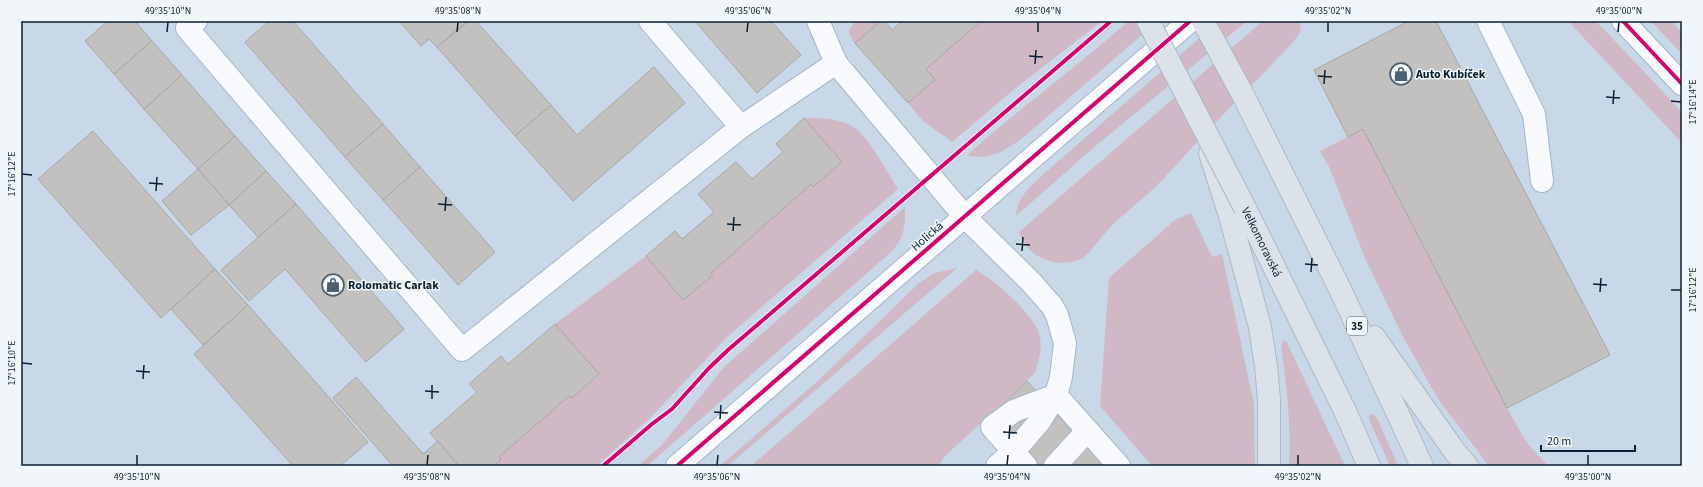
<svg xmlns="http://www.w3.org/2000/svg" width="1703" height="487" font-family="'Source Sans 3',sans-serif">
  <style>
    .green { fill: #d0b8c4 }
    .building { fill: #c3c1bf; stroke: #a8a6a4 }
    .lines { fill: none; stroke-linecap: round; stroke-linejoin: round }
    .minor-casing { stroke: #a5b5c6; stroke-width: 24 }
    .major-casing { stroke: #adb7c2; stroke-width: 24 }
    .minor { stroke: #f7f9fc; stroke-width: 22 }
    .major { stroke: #dbe2e9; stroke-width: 22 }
    .major-bridge-casing { stroke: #adb7c2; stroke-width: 24; stroke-linecap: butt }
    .major-bridge { stroke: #dbe2e9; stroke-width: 22 }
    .cycleway-casing { stroke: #f1f6fb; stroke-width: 6 }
    .cycleway { stroke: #d6006c; stroke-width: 4 }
    .ticks { fill: none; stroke: #0b1f32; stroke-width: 1.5 }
    .labels { text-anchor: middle; stroke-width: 3; stroke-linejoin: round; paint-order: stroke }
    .shield { fill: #f1f6fb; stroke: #50606e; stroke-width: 1 }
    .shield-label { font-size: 11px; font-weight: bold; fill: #0b1f32 }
    .poi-label { font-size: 12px; font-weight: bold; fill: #0b1f32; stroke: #f1f6fb; text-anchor: start }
    .street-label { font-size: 12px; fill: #0b1f32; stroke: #f1f6fb }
    .neatline { fill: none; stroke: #0b1f32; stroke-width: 1.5 }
    .ticks-label { font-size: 10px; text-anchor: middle; fill: #0b1f32 }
  </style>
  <rect width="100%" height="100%" fill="#c8d8e9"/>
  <g class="green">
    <polygon points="856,21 881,21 855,43 849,35 849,30"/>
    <polygon points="981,21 1102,21 1017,87 952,142 923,121 908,103 935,80 926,69"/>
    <path d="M 1129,21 L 1158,21 L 1025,136 C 1008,149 989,162 967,155 C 1019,109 1076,67 1129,21 Z"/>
    <path d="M 1219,21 L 1247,21 L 1092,149 L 1016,216 C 1017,200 1027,189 1039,178 Z"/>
    <path d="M 1263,21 L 1300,21 C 1302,29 1300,33 1295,40 C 1263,74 1230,107 1198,141 C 1182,158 1167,176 1150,192 C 1138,203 1125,213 1113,224 C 1106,231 1089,254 1083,258 C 1058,270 1028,259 1019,232 Z"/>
    <polygon points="1568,21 1596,21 1682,112 1682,143"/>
    <polygon points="1651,21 1672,21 1682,33 1682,54"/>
    <path d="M 804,118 C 821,118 841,118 855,128 C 868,136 889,175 898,189 L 726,338 L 654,414 L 597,466 L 494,466 L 501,459 L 499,457 L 569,396 L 572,398 L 599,375 L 555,324 L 646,256 L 683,300 L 712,275 L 711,273 L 811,184 L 813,186 L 842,162 Z"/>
    <polygon points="1363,129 1507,408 1527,443 1548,466 1489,466 1438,399 1402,335 1365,258 1329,167 1320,151"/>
    <path d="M 905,207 C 906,225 904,239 891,252 L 647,466 L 638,466 L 662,445 L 724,367 Z"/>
    <polygon points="1191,213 1212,257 1222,254 1254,404 1255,466 1152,466 1100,406 1109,278 1175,220"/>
    <polygon points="957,268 728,466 720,466 819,380 919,283 935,273"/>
    <path d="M 976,270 C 996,281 1031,312 1039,333 C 1043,347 1039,360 1035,373 L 944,457 L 939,466 L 751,466 Z"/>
    <path d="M 1283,341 L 1287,342 L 1289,347 L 1345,466 L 1289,466 C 1291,426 1287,386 1281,346 Z"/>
    <polygon points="1371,414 1375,415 1377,418 1398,466 1390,466 1370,422 1369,416"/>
  </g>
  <g class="building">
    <polygon points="108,21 135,21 152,41 114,74 85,41"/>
    <polygon points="269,21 293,21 383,124 345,157 245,42"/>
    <polygon points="399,21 465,21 466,22 437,47 429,39 421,46"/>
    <polygon points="469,21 476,21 551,105 515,136 437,47"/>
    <polygon points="695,21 771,21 801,55 757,93"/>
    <polygon points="881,21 885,21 892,30 902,21 981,21 926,69 935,80 908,103 855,43"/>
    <polygon points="1409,21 1436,21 1610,355 1507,408 1363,129 1348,137 1314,70"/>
    <polygon points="152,41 182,75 144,109 114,74"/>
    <polygon points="654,67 685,103 573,201 515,136 551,105 577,135"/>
    <polygon points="182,75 235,136 198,169 144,109"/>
    <polygon points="804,118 842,162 813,187 811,184 711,273 713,275 683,300 646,256 675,231 682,239 714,212 698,194 736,162 752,179 783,152 776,144"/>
    <polygon points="383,124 420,167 383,200 345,157"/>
    <polygon points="93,131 215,269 161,318 38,179"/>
    <polygon points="235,136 266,171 229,205 198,169"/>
    <polygon points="420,167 495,252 458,285 383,200"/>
    <polygon points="198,169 229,205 191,235 162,201"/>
    <polygon points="266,171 296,204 258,237 229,205"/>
    <polygon points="296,204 404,329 366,362 285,269 249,301 221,270"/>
    <polygon points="215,269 248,305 203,345 171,309"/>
    <polygon points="248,305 368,442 340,466 293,466 194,354"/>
    <polygon points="555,324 599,374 572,398 569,396 499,457 501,459 494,466 459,466 430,433 477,392 469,384 501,356 508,364"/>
    <polygon points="356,377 423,454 438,441 459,466 393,466 333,398"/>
    <polygon points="1027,381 1104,466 1022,466 982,423"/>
  </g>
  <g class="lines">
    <g class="minor-casing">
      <g id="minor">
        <polyline points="196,21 187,28 462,350 741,127 836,63"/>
        <polyline points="650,21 741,127"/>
        <polyline points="818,21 836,63 965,217 1031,282 1052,306 1057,315 1065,343 1061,377 1056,395 1040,421 1014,451 997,466"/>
        <polyline points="1488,21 1534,114 1542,181"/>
        <polyline points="1623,21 1682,84"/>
        <polyline points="1056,395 1119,466"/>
        <polyline points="677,466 1190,21"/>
        <polyline points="1026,466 992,427 1014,411 1056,395"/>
        <polyline points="1055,466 1087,431"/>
      </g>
    </g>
    <g class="major-casing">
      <g id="major">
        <polyline points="1203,21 1242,93 1339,287 1422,466"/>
        <polyline points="1210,153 1230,216 1260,327 1266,366 1269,400 1269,466"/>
        <path id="s1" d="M 1245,208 L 1345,411 L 1369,466"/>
        <polyline points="1374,337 1455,452 1467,466"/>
      </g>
    </g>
    <use href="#minor" class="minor"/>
    <use href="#major" class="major"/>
    <g class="major-bridge-casing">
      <polyline id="major-bridge" points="1148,21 1245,208"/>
    </g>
    <use href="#major-bridge" class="major-bridge"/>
    <g class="cycleway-casing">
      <g id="cycleway">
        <polyline points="1623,21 1682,84"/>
        <polyline points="603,466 652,424 672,409 709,368 728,350 1111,21"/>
        <polyline points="677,466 1190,21"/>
      </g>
    </g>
    <use href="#cycleway" class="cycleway"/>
  </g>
  <path class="ticks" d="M 167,32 L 168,22M 457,32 L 458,22M 747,32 L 748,22M 1038,32 L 1038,22M 1328,32 L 1328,22M 1618,32 L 1619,22M 1029,56 L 1043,57M 1035,64 L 1036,50M 1318,76 L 1332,77M 1324,84 L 1325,70M 1606,97 L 1620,98M 1671,101 L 1681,102M 1613,104 L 1614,90M 22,174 L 32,175M 149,183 L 163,184M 156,191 L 157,177M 438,204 L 452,205M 445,211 L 446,197M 727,224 L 741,225M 733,231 L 734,217M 1016,244 L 1030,245M 1022,251 L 1023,237M 1305,264 L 1318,265M 1311,272 L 1312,258M 1593,284 L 1607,285M 1671,290 L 1681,290M 1600,292 L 1601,278M 22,363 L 32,364M 136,371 L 150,372M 143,379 L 144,365M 425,391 L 439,392M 432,399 L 432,385M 714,412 L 728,413M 720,419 L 721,405M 1003,432 L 1017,433M 1009,439 L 1010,425M 137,465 L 137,455M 427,465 L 428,455M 717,465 L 718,455M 1007,465 L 1008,455M 1298,465 L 1298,455M 1588,465 L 1588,455"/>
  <defs>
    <g id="shop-ring" transform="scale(1.15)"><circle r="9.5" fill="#f1f6fb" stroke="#4d6072" stroke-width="1.5"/><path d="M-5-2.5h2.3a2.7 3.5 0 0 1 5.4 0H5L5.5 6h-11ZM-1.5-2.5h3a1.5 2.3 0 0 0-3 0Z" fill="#4d6072"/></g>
  </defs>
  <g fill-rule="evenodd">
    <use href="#shop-ring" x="1401" y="74"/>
    <use href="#shop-ring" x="333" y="285"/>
  </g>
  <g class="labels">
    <rect class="shield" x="1347" y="317" width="20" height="18" rx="3"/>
    <g class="shield-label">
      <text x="1357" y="330">35</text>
    </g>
    <g class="poi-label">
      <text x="1416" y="78">Auto Kubíček</text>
      <text x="348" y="289">Rolomatic Carlak</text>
    </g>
    <g class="street-label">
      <text transform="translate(927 236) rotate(-41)" y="4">Holická</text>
      <text dy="4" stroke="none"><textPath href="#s1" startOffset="38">Velkomoravská</textPath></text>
    </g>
  </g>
  <rect width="1703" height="487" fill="none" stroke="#f1f6fb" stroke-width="44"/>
  <path d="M1541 445v6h94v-6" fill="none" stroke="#0b1f32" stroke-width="2"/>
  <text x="1547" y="445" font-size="12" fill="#0b1f32" stroke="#f1f6fb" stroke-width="3" paint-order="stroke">20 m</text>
  <rect x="22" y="22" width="1659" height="443" class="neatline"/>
  <g class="ticks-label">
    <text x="168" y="14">49°35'10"N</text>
    <text x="458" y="14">49°35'08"N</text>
    <text x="748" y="14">49°35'06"N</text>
    <text x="1038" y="14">49°35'04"N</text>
    <text x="1328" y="14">49°35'02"N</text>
    <text x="1619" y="14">49°35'00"N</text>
    <text transform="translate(1692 102) rotate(-90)" y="4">17°16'14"E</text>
    <text transform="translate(11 174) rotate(-90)" y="4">17°16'12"E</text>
    <text transform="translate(1692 290) rotate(-90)" y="4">17°16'12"E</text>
    <text transform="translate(11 363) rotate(-90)" y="4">17°16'10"E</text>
    <text x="137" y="480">49°35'10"N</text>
    <text x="427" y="480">49°35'08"N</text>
    <text x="717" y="480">49°35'06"N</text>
    <text x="1007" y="480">49°35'04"N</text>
    <text x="1298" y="480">49°35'02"N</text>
    <text x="1588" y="480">49°35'00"N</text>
  </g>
</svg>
